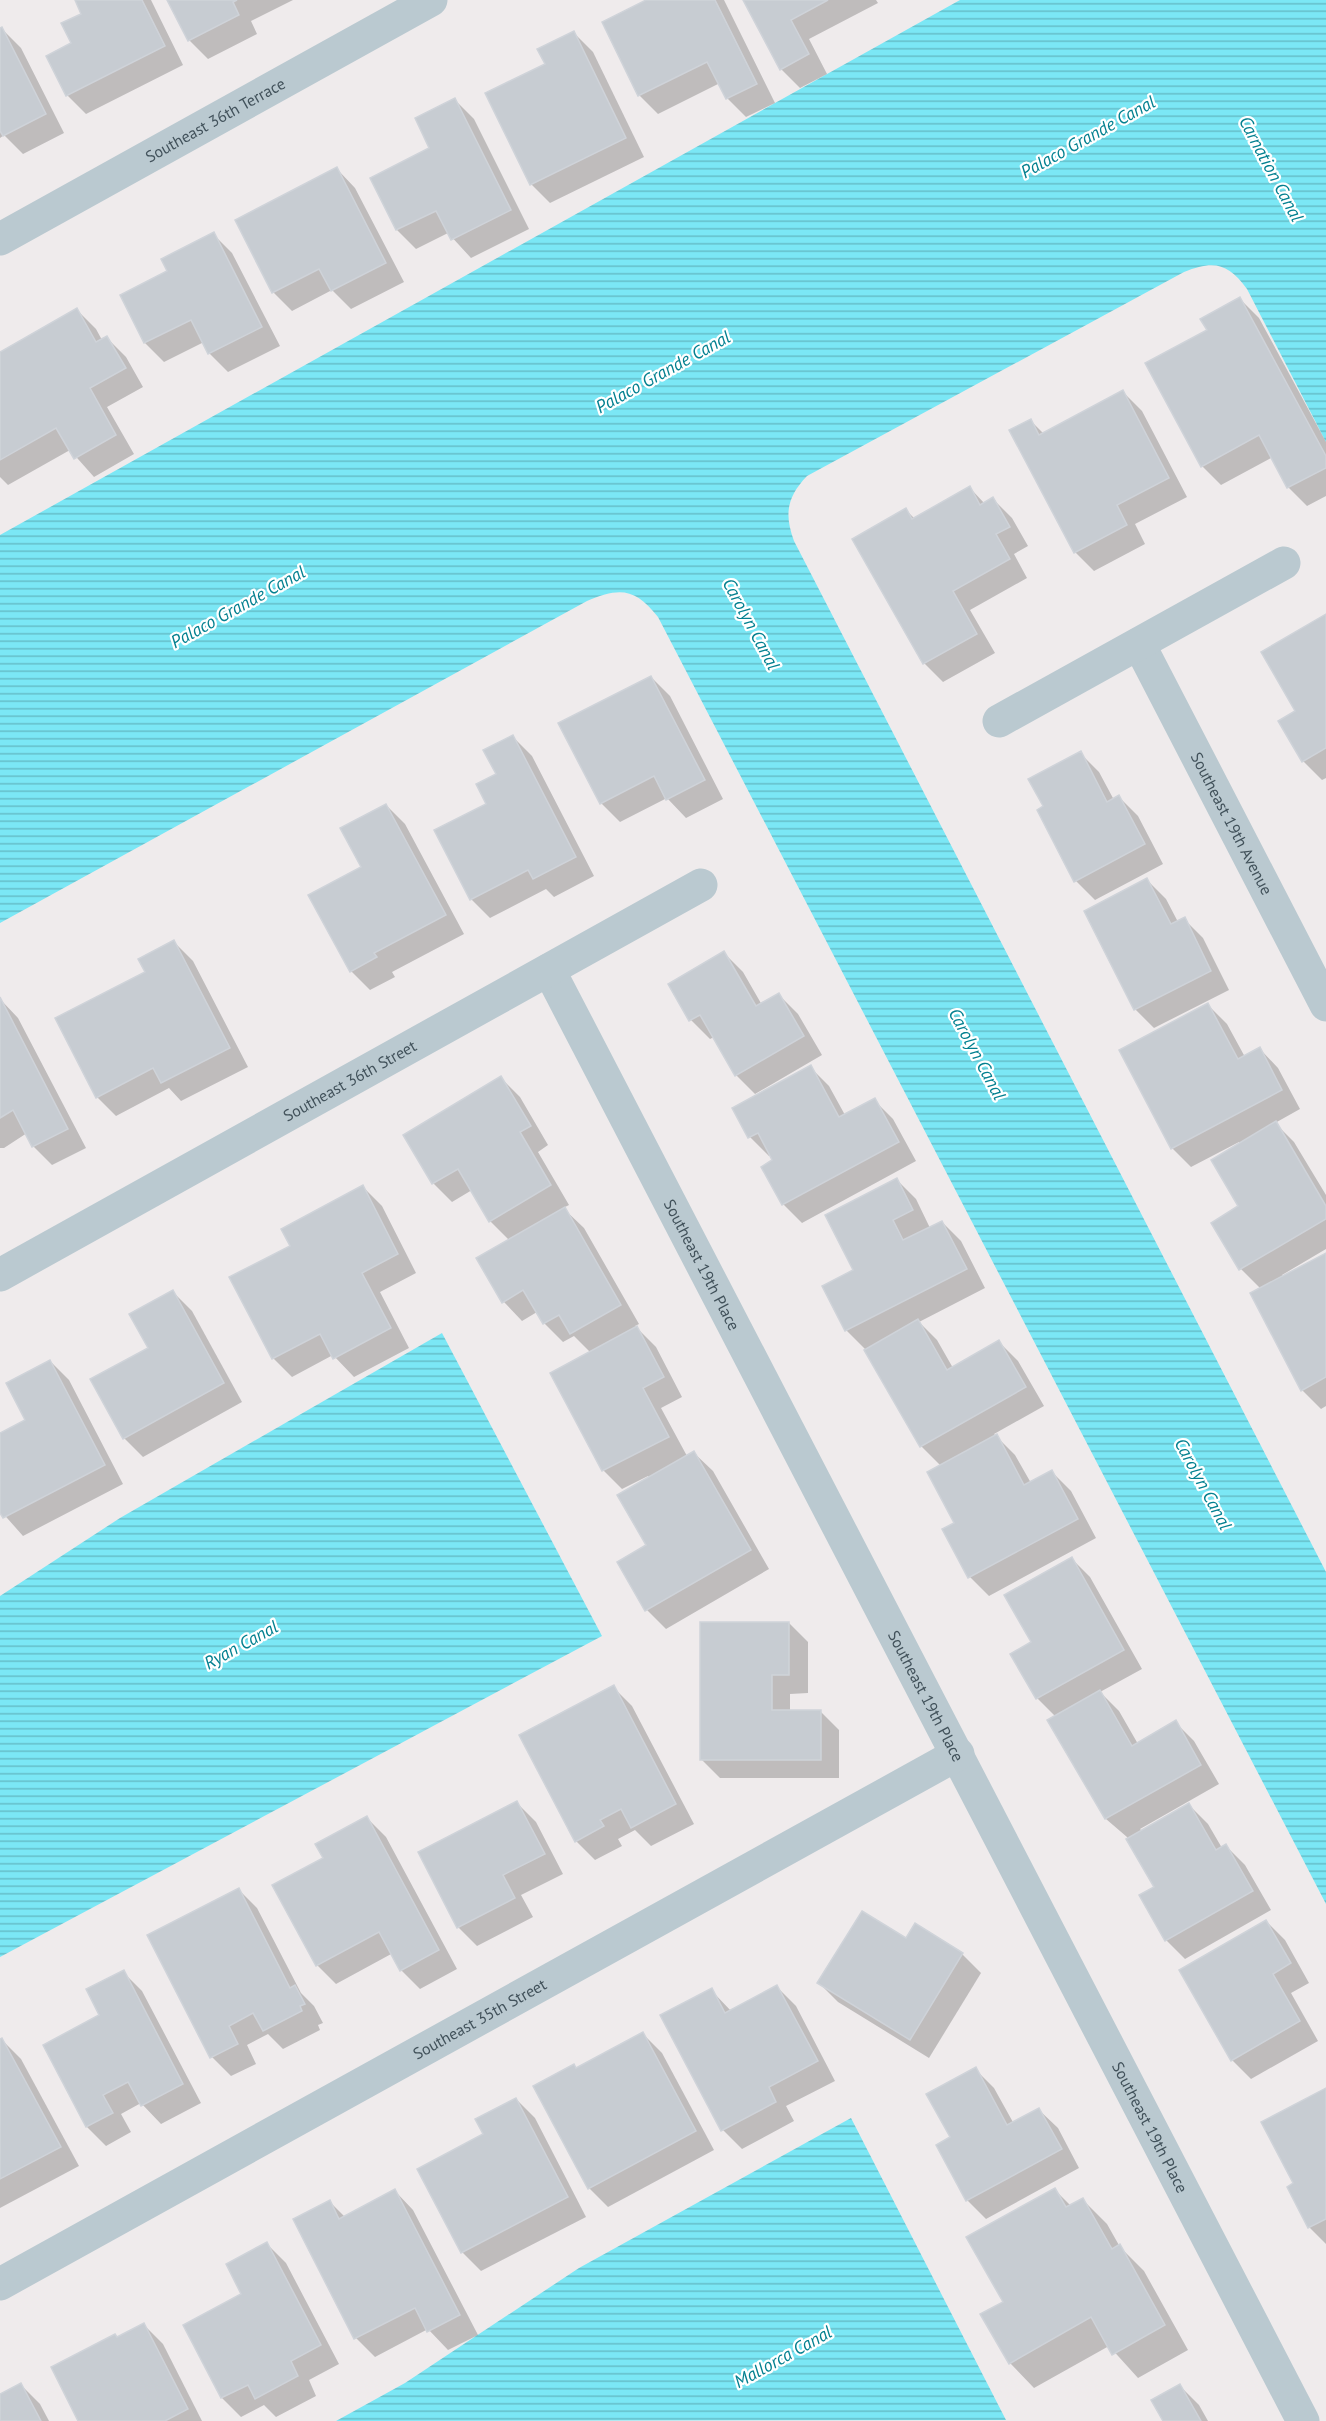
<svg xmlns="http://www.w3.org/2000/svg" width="1326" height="2421" font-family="'PT Sans',sans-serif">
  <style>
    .water { fill: url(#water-rules) }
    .shadow { fill: #0003 }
    .building { fill: #c7ccd2; stroke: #cfd3d9; stroke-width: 1.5 }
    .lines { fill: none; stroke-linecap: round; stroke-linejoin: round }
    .minor { stroke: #bac9d0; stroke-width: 33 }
    .labels { text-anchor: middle; stroke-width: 4.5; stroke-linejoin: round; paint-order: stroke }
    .street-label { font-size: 16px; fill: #42525b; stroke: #fff }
    .water-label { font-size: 18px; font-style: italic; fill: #038090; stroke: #fff }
  </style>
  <defs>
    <pattern id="water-rules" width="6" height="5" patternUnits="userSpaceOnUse" patternTransform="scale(1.5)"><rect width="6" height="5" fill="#7be7f5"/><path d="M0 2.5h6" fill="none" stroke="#66bec9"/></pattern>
  </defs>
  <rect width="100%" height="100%" fill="#efebec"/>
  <g class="water">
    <path d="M 960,0 L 1326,0 L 1326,442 L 1247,289 C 1228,263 1214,260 1184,272 L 807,476 C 787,497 784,514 794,541 L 1326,1572 L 1326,1904 L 658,617 C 635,588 620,587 587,601 L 0,923 L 0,535 Z"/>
    <polygon points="442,1333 602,1636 0,1957 0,1596 120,1518"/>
    <polygon points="851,2118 1006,2420 336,2421 405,2383 579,2268"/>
  </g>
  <g class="shadow">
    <polygon points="76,0 151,0 183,65 86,114 67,95 73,44 83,14"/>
    <polygon points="169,0 293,0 251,21 257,34 208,59 189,40"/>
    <polygon points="649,0 724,0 775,103 746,117 727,98 720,83 658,114 639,95"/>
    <polygon points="745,0 876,0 878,3 809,39 827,74 800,88 781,69"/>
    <polygon points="2,29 21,48 64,133 23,154 4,135 0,138 0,30"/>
    <polygon points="574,33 593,52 644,157 550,203 531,184 547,65"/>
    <polygon points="455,100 474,119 529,229 471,258 448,233 416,249 397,230 372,179 431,149"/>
    <polygon points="337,169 355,188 404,282 351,309 332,290 292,311 273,292"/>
    <polygon points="213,234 232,253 280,346 228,372 209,353 204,342 164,362 145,343 122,296 169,272"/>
    <polygon points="1240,299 1259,318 1326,442 1326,496 1307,506 1288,487 1273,457 1221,485 1202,466 1209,331"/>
    <polygon points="77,310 96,329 102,340 107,338 126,357 143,387 107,407 134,454 94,477 70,450 8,485 0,477 0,354"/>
    <polygon points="1123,392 1142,411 1187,497 1135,524 1145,544 1094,571 1075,552 1031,421 1044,434"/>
    <polygon points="970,488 985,504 993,499 1012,518 1028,546 1014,554 1027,578 970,610 995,653 943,682 924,663 906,510 915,519"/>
    <polygon points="1326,616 1326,778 1322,780 1303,761 1297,712"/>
    <polygon points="651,677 670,696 723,799 686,818 667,798 620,822 601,803"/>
    <polygon points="513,737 532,756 594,876 554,897 546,889 490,918 471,899 488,804"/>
    <polygon points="1080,753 1099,772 1114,800 1119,797 1138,816 1163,864 1095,900 1076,881 1045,807"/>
    <polygon points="386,805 405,824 464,934 392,972 395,977 370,990 351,971 363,867"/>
    <polygon points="1147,880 1166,899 1178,922 1184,919 1203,938 1229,990 1154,1028 1135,1009"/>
    <polygon points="174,942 193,961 248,1067 181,1101 169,1088 116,1116 97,1097 147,973"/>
    <polygon points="724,953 743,972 762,1005 779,995 798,1014 822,1055 755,1094 736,1075 714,1037 710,1039 691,1020 670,985"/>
    <polygon points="0,999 18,1018 86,1148 52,1165 33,1146 27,1133 4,1148 0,1148"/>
    <polygon points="1208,1005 1227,1024 1245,1057 1260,1049 1278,1068 1300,1109 1275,1123 1294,1142 1326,1195 1326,1249 1282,1275 1283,1277 1326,1255 1326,1406 1321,1409 1302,1390 1261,1289 1241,1269 1213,1223 1240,1207 1239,1142 1191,1167 1172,1148"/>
    <polygon points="810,1067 829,1086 845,1115 874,1100 893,1119 916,1161 802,1223 783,1204 771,1154 769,1156 750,1137"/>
    <polygon points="501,1078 520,1097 548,1145 538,1152 569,1205 563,1208 584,1228 639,1324 635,1326 656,1347 682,1397 661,1408 687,1456 694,1453 713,1471 769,1569 666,1629 647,1610 619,1562 648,1545 650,1478 648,1476 622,1489 603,1470 552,1373 591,1353 574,1336 563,1342 544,1323 537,1312 522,1321 504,1302 510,1241 490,1221 472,1190 452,1202 433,1183"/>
    <polygon points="897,1180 916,1199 930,1228 942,1222 961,1241 985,1288 919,1322 937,1340 953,1368 999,1342 1018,1361 1044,1406 994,1434 1015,1455 1031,1483 1052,1472 1071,1491 1096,1538 989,1596 970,1577 941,1466 921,1446 865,1349 846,1330 855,1271"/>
    <polygon points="363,1187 382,1206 416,1273 380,1292 409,1348 354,1377 333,1355 292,1377 273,1358"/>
    <polygon points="173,1292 192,1311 242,1402 143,1457 124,1438 150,1348"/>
    <polygon points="50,1361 69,1380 123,1484 23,1536 0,1510 0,1435 27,1421"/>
    <polygon points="1071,1558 1090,1577 1142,1669 1100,1692 1119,1711 1138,1744 1175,1722 1194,1741 1219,1784 1140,1829 1142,1831 1189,1805 1208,1824 1222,1848 1226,1846 1245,1865 1271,1910 1185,1959 1166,1940 1156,1888 1127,1837 1106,1819 1049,1721 1056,1717 1037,1698 1033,1643"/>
    <polygon points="789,1623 808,1642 808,1693 790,1694 790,1711 820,1711 839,1730 839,1778 720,1778 701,1759"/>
    <polygon points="613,1687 632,1706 694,1824 651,1846 635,1830 618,1839 622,1846 595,1860 576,1841"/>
    <polygon points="517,1803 536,1822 563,1874 521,1895 533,1917 477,1946 458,1927"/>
    <polygon points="367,1818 386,1837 457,1969 420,1989 401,1970 393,1953 336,1984 317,1965"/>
    <polygon points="238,1889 257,1908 301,1993 314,2006 323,2023 318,2025 320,2030 283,2049 268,2034 247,2045 256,2064 231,2076 212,2057 149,1936"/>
    <polygon points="1266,1921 1285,1940 1309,1983 1291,1993 1318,2041 1251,2079 1232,2060"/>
    <polygon points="906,1941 962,1954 981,1973 929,2058 838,2002 819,1983"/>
    <polygon points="123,1972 142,1991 201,2103 161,2124 141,2103 121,2114 131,2132 106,2146 87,2127 101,2016"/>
    <polygon points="777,1987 796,2006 835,2081 786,2106 794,2121 742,2149 723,2130 662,2016 711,1990 732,2012"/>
    <polygon points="643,2034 662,2053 714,2150 608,2207 589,2188 577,2069"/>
    <polygon points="2,2040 21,2059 79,2166 0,2208 0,2041"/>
    <polygon points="975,2069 994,2088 1014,2124 1039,2110 1058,2128 1079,2168 986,2219 967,2200 952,2138"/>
    <polygon points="1326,2090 1326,2244 1309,2227 1295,2184"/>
    <polygon points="516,2099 535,2118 586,2217 481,2271 462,2252 485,2135"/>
    <polygon points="1054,2189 1071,2206 1083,2200 1107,2224 1120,2247 1144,2271 1188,2350 1138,2378 1109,2346 1034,2388 1010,2363 1005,2302"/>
    <polygon points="395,2191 413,2210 478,2335 448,2350 428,2329 375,2357 356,2338 330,2202 345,2217"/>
    <polygon points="267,2244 286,2263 339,2364 309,2380 316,2396 276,2417 264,2405 241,2417 222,2398 185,2326 243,2295"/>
    <polygon points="144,2325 163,2344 202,2421 79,2421 117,2339"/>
    <polygon points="21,2385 40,2404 49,2421 0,2421 0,2396"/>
    <polygon points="1180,2386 1199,2405 1208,2421 1165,2421"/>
  </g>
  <g class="building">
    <polygon points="75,0 142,0 165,46 66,96 46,56 71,43 61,23 81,14"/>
    <polygon points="167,0 237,0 233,2 239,15 188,41"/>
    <polygon points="646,0 715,0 757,84 726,99 707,62 638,96 602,22"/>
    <polygon points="743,0 828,0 791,20 809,54 780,70"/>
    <polygon points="2,27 46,114 3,136 0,131 0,28"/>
    <polygon points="574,31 626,138 530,185 485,93 545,64 537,49"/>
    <polygon points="455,98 511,210 451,240 436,211 396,230 370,178 429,148 415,118"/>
    <polygon points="337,167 386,263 331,291 319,269 272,293 235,220"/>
    <polygon points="214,232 262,327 208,354 191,320 144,343 120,295 167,271 161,259"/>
    <polygon points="1240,297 1326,456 1326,468 1287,488 1259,435 1201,467 1145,363 1207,330 1200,319"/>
    <polygon points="77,308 96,342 107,336 126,368 90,388 116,435 74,459 56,428 0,460 0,352"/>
    <polygon points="1123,390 1169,478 1117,505 1127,525 1074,553 1009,430 1031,419 1039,435"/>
    <polygon points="970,486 980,505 993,497 1010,527 996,534 1010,559 953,591 977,634 923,664 852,539 906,508 912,519"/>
    <polygon points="1326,614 1326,748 1302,762 1278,721 1295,711 1261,652"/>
    <polygon points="651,676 705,780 666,800 654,776 600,804 558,723"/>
    <polygon points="513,735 576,857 533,879 528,870 470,900 434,830 486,804 476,784 496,774 483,750"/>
    <polygon points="1081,751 1107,802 1119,795 1145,844 1074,882 1037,810 1043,806 1028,779"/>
    <polygon points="386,804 446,915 374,953 377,957 350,972 308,895 361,867 340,828"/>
    <polygon points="1147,878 1171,924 1185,917 1211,971 1134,1010 1084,911"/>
    <polygon points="174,940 230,1048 161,1083 153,1068 96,1098 55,1018 145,972 138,959"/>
    <polygon points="724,951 756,1006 779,993 804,1036 735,1076 700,1015 689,1021 668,984"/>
    <polygon points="0,997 68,1129 32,1147 13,1110 0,1118"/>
    <polygon points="1208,1003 1238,1059 1260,1047 1282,1090 1171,1149 1119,1050"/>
    <polygon points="811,1065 839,1117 875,1098 899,1142 782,1205 761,1167 772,1160 758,1133 748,1138 732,1108"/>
    <polygon points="501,1076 531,1126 520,1132 551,1185 489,1222 458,1169 432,1184 403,1135"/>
    <polygon points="1276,1121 1326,1206 1326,1219 1239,1270 1211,1223 1238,1206 1211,1160"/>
    <polygon points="897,1178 913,1210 893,1220 903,1240 942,1221 967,1269 845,1331 822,1286 853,1270 825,1215"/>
    <polygon points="363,1185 398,1254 362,1273 391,1328 333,1359 320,1334 272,1359 229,1277 290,1246 281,1229"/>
    <polygon points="565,1207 621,1305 570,1334 559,1315 543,1324 523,1290 502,1303 476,1258"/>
    <polygon points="1326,1253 1326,1377 1301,1391 1250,1293"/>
    <polygon points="173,1290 224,1383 123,1439 90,1379 148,1348 129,1314"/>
    <polygon points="918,1319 947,1370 999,1340 1026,1387 920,1447 864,1350"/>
    <polygon points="637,1326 664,1377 643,1388 669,1437 602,1471 550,1373"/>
    <polygon points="50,1360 105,1465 3,1518 0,1513 0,1433 25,1420 6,1383"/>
    <polygon points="997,1434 1024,1485 1052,1470 1078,1519 968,1578 942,1529 954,1523 927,1472"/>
    <polygon points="694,1451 751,1550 645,1611 617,1562 646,1545 617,1495"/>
    <polygon points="1072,1557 1124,1650 1036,1699 1010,1654 1031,1642 1004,1595"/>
    <polygon points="700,1622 789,1622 789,1675 772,1675 772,1710 821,1710 821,1760 700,1760"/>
    <polygon points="614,1685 676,1804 631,1828 621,1809 600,1820 604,1826 575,1842 519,1735"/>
    <polygon points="1100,1690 1132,1746 1176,1720 1201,1765 1105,1819 1047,1720"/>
    <polygon points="517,1801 545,1854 503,1875 515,1898 457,1928 418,1852"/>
    <polygon points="1189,1803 1216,1850 1226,1844 1253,1891 1165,1941 1139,1895 1154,1887 1126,1839"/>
    <polygon points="367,1816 439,1950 400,1971 379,1932 316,1966 272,1885 323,1858 315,1844"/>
    <polygon points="239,1888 290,1988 295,1985 305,2004 300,2006 302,2011 263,2031 253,2013 229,2026 238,2044 210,2058 147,1935"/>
    <polygon points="862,1911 906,1938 915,1923 963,1953 910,2040 817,1983"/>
    <polygon points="1266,1920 1291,1963 1273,1974 1300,2021 1231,2061 1179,1970"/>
    <polygon points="124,1970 183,2084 141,2106 128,2082 103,2095 113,2113 86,2127 43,2045 99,2015 86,1989"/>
    <polygon points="777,1985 818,2061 769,2087 776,2102 721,2131 660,2015 712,1988 725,2013"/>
    <polygon points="643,2032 696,2131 588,2189 533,2086 574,2064 576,2068"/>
    <polygon points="2,2038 61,2147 0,2179 0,2039"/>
    <polygon points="976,2067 1007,2125 1039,2108 1062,2149 966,2201 936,2145 950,2137 926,2094"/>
    <polygon points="1326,2088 1326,2219 1308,2228 1287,2187 1293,2183 1261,2122"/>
    <polygon points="516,2098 568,2197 461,2253 417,2169 483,2134 475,2119"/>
    <polygon points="1055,2188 1066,2207 1083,2198 1112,2249 1120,2244 1165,2325 1112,2355 1091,2317 1009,2364 980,2314 1003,2302 966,2237"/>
    <polygon points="395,2189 460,2315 427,2332 415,2308 354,2339 293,2219 330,2200 339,2219"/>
    <polygon points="267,2242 321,2345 291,2361 298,2376 255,2399 248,2385 221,2398 183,2325 241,2294 226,2264"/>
    <polygon points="144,2323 188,2409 165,2421 78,2421 51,2367 115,2334 117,2337"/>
    <polygon points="21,2383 41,2421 0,2421 0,2394"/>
    <polygon points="1180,2384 1201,2421 1163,2421 1151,2400"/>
  </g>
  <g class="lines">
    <g class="minor">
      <path id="s1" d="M 0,239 L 431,0"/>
      <path id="s2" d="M 1139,644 L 1326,1005"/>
      <polyline points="999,721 1284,563"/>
      <path id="s3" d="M 549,970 L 1303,2421"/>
      <path id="s4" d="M 0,1275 L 701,885"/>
      <path id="s5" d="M 0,2284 L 958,1754"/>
    </g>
  </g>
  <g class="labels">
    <g class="street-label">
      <text dy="6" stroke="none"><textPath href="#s1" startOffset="246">Southeast 36th Terrace</textPath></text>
      <text dy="6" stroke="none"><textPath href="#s2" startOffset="202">Southeast 19th Avenue</textPath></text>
      <text dy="6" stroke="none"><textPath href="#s4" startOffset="400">Southeast 36th Street</textPath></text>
      <text dy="6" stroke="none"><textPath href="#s3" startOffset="332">Southeast 19th Place</textPath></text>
      <text dy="6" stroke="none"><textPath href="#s3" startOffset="818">Southeast 19th Place</textPath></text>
      <text dy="6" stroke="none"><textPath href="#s5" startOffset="548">Southeast 35th Street</textPath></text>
      <text dy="6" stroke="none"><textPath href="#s3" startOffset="1304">Southeast 19th Place</textPath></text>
    </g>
    <g class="water-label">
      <text transform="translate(1088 137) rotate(-29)" y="6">Palaco Grande Canal</text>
      <text transform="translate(1271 169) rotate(62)" y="6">Carnation Canal</text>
      <text transform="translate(663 372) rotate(-29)" y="6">Palaco Grande Canal</text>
      <text transform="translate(238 607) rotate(-29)" y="6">Palaco Grande Canal</text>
      <text transform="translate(751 624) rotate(62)" y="6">Carolyn Canal</text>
      <text transform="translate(977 1054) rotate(62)" y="6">Carolyn Canal</text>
      <text transform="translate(1203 1484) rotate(62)" y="6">Carolyn Canal</text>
      <text transform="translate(241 1645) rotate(-29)" y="6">Ryan Canal</text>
      <text transform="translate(783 2357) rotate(-29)" y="6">Mallorca Canal</text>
    </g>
  </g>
</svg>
